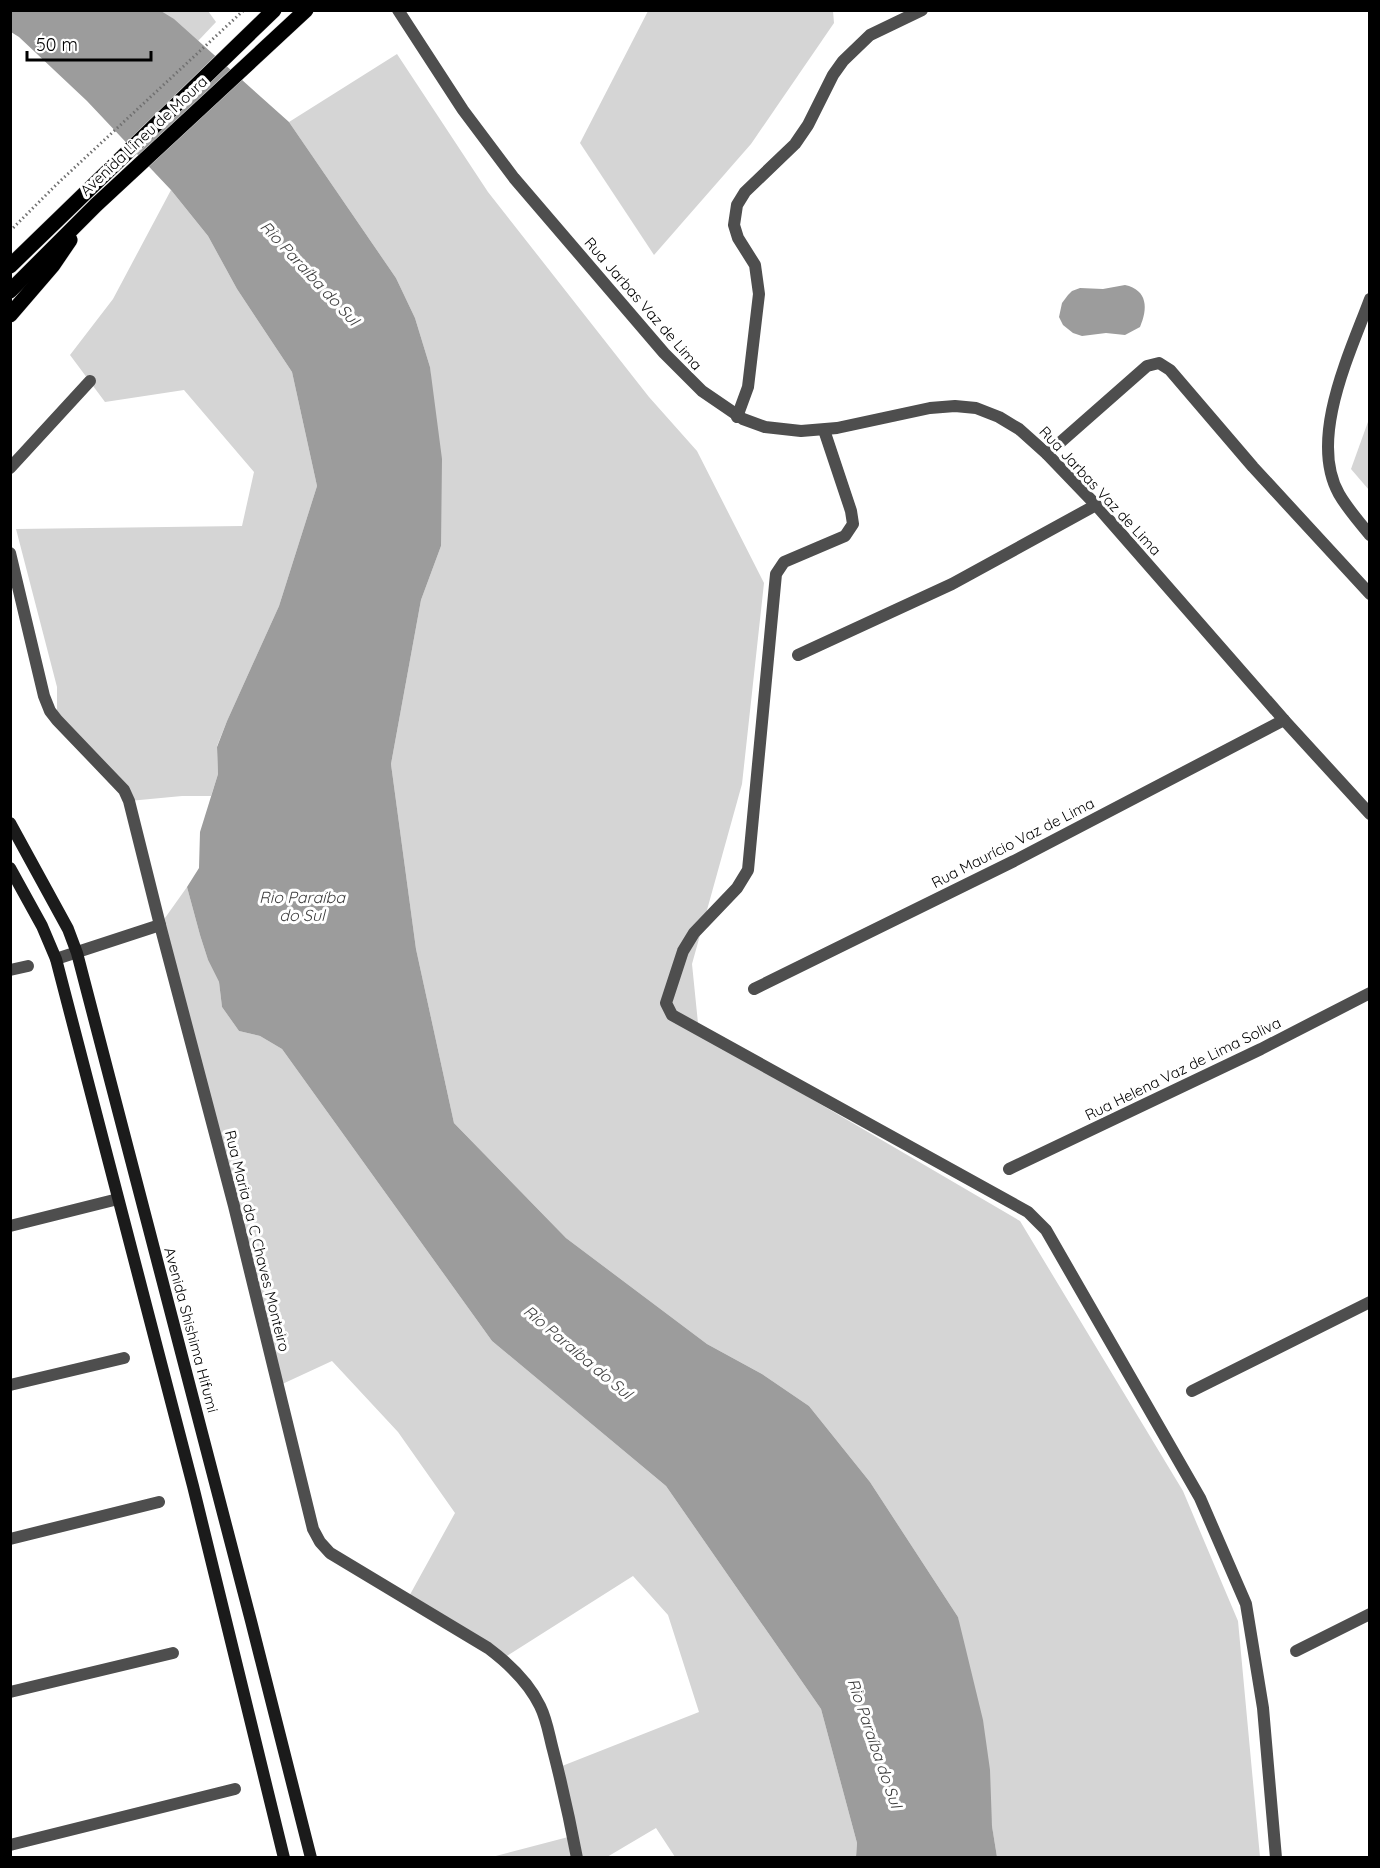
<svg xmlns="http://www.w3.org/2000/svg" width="1380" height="1868" font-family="Quicksand,sans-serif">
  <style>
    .green { fill: #d5d5d5 }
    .water { fill: #9c9c9c }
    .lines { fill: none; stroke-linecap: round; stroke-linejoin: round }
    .primary-casing { stroke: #dbdbdb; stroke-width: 16 }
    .path { stroke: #707070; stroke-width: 3; stroke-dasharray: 1.5 3; stroke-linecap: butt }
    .street { stroke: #4e4e4e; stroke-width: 12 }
    .secondary { stroke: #1b1b1b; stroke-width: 12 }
    .primary { stroke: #000; stroke-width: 15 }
    .labels { text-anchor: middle; stroke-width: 6; stroke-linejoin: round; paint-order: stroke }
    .street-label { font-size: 15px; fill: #000; stroke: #fff }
    .water-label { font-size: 16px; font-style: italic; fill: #3d3d3d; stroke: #fff }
  </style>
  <rect width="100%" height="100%" fill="#fff"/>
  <g class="green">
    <polygon points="161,11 208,11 216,22 198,41"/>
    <polygon points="648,11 833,11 834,23 751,144 654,255 580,143"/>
    <polygon points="397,54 488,192 649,397 697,451 764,583 742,784 692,964 699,1033 1020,1221 1183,1491 1238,1621 1260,1857 997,1857 958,1617 870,1482 809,1406 762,1374 707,1344 566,1238 454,1123 416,949 391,764 421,600 441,546 430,367 415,318 396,278 289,122"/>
    <polygon points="171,190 208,236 237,289 292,372 317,486 279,606 227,721 217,746 218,774 211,796 182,796 129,801 57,720 57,687 16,529 242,526 254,472 184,390 105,402 70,355 113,299"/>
    <polygon points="1369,419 1369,490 1351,469"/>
    <polygon points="187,887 200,935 208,960 219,982 222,1007 239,1031 260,1036 282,1049 492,1341 666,1486 821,1709 857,1843 856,1857 675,1857 656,1828 607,1857 492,1857 572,1836 557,1768 699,1712 668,1615 633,1576 502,1659 407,1600 455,1513 398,1432 332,1361 278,1386 160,925"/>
  </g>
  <g class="water">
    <polygon points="11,11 161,11 174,19 289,122 396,278 415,318 430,367 442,459 441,546 421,600 391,764 416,949 454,1123 566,1238 707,1344 762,1374 809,1406 870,1482 958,1617 983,1720 990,1770 992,1826 997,1857 856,1857 857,1843 821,1709 666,1486 492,1341 282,1049 260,1036 239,1031 222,1007 219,982 208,960 200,935 187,887 199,868 200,832 218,774 217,747 227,721 279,606 317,486 292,372 237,289 208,236 171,190 87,101 19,37 11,32"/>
    <path d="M 1125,285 C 1148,290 1148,309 1140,327 L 1125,335 L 1106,333 L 1082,336 L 1073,333 L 1063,325 L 1059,317 L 1062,303 L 1068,295 L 1072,291 L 1080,288 L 1103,289 Z"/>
  </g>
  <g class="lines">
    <g class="primary-casing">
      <g id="primary">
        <polyline points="10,266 274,10"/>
        <polyline points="10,291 96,205 306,10"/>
        <polyline points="10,315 53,265 70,240"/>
      </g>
    </g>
    <polyline class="path" points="10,231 57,184 244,10"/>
    <g class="street">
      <polyline points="398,10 463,110 514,178 664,353 702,391 743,419 765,427 801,431 837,428 930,408 955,406 976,408 999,417 1019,429 1047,454 1096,505 1284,720 1370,814"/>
      <path d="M 1370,299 C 1350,353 1308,439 1339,494 C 1347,508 1359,522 1370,535"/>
      <polyline points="737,417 748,387 759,294 755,265 738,238 734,225 737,205 745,192 795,144 808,125 833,75 843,61 870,35 922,10"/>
      <polyline points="824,430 851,511 853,524 845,536 784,562 776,574 748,870 737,888 694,933 683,951 666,1003 672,1015 1028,1212 1046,1230 1200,1498 1246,1604 1263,1708 1276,1858"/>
      <polyline points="1047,454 1147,366 1159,363 1170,370 1253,467 1370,594"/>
      <polyline points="10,468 90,381"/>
      <path d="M 10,553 L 44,696 L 50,711 L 57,720 L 124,790 L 129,801 L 160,925 L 234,1206 L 313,1529 L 320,1542 L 330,1553 L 488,1648 C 508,1663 529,1683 540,1706 C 547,1720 549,1735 553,1750 C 562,1785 570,1821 577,1858"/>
      <polyline points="798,655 952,584 1096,505"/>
      <polyline points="56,959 160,925"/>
      <polyline points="10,970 28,966"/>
      <polyline points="754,989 1014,861 1284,720"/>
      <polyline points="1009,1169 1261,1049 1370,993"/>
      <polyline points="10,1226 118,1199"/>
      <polyline points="10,1385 124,1358"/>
      <polyline points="1192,1391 1370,1302"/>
      <polyline points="10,1539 159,1502"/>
      <polyline points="1296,1651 1370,1614"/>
      <polyline points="10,1692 173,1653"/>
      <polyline points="10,1845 235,1789"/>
    </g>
    <g class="secondary">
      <polyline points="10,823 68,929 77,953 251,1621 311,1858"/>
      <polyline points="10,868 42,926 56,959 193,1486 284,1858"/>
    </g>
    <use href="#primary" class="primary"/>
  </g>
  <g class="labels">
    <g class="street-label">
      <text transform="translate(144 136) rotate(-43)" y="5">Avenida Lineu de Moura</text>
      <text transform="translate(643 304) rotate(49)" y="5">Rua Jarbas Vaz de Lima</text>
      <text transform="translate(1100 491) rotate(47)" y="5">Rua Jarbas Vaz de Lima</text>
      <text transform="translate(1013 843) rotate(-27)" y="5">Rua Maurício Vaz de Lima</text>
      <text transform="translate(1183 1069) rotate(-26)" y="5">Rua Helena Vaz de Lima Soliva</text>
      <text transform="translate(257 1241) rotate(76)" y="5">Rua Maria da C Chaves Monteiro</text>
      <text transform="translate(191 1330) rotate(75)" y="5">Avenida Shishima Hifumi</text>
    </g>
    <g class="water-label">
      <text transform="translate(310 273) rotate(47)" y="6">Rio Paraíba do Sul</text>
      <text x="302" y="903">Rio Paraíba<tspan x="302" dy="18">do Sul</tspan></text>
      <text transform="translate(578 1352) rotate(40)" y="6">Rio Paraíba do Sul</text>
      <text transform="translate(875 1743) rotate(71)" y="6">Rio Paraíba do Sul</text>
    </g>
  </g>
  <rect width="1380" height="1868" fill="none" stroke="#000000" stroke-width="24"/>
  <path d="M27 51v9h124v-9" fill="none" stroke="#000000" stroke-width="3"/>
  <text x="36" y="51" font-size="18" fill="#000000" stroke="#ffffff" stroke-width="4.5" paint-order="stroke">50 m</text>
</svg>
